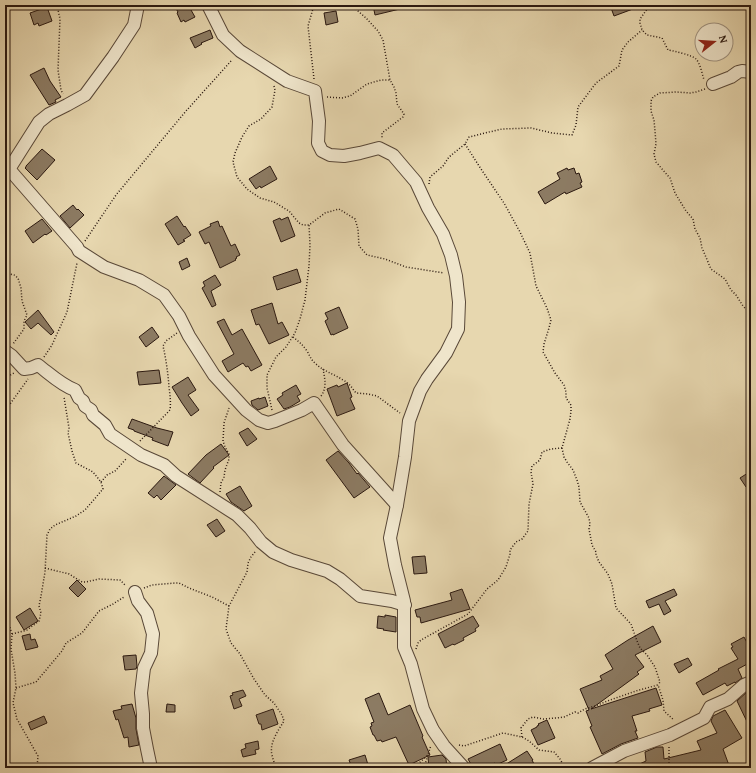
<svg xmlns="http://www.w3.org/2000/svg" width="756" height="773" font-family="'Gentium Book Plus',serif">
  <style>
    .building { fill: #8c7b63; stroke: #2a1810 }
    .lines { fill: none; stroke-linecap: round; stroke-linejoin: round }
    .minor-casing { stroke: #594838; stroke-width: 14 }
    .path { stroke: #2a1810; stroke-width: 1.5; stroke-dasharray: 1 2; stroke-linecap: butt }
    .minor { stroke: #efe5cb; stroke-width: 12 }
  </style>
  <rect width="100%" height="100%" fill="#e7d7af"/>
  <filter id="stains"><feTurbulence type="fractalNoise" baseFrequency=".005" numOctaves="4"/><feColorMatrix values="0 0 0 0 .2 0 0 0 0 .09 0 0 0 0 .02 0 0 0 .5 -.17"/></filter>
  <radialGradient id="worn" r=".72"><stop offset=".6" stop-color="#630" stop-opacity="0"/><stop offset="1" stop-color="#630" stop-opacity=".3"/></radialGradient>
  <g class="building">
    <polygon points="174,5 200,5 191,10 195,17 185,22 184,20 181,22 177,13 178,12"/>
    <polygon points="373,5 404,5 404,8 375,15"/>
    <polygon points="610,5 641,5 641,6 614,16"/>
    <polygon points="47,7 52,21 39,26 38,23 34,25 30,13"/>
    <polygon points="336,11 338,22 326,25 324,13"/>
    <polygon points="210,30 213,38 201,43 202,44 195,48 190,38"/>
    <polygon points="44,68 50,81 61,97 55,100 56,102 49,105 30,75"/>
    <polygon points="42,149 55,160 37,180 25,168 26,167 26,166"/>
    <polygon points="270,166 277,179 261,188 260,186 256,189 249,179"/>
    <polygon points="567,168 568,170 574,168 576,174 579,173 582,182 580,183 582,187 566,194 565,192 545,204 538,192 560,179 557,173"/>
    <polygon points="73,205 77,210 78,209 84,215 70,228 60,216"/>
    <polygon points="177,216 184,227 185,226 191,235 183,240 185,241 178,245 165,224"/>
    <polygon points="288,217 295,236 281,242 273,221 280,218 281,220"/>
    <polygon points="42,219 52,231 46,235 45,234 33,243 25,231"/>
    <polygon points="218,221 220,227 222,226 231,246 235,244 240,255 236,257 237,258 235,259 236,260 220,268 209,242 205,244 199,232 211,226 210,224"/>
    <polygon points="187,258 190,266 182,270 179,262"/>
    <polygon points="297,269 301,282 277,290 273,277"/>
    <polygon points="215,275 221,285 211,291 216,305 212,307 202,288 205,286 203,282"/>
    <polygon points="272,303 278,324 282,322 289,335 269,344 259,324 256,325 251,310"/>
    <polygon points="339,307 348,328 333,335 333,334 331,335 325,321 328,319 325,313"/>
    <polygon points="38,310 54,332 51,335 38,323 31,329 25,322"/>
    <polygon points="224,319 232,335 242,329 262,365 251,371 248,366 246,367 243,363 228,372 222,361 234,354 217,322"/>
    <polygon points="152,327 159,337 146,347 139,337"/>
    <polygon points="159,370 161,383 139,385 137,372"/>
    <polygon points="188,377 196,390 188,395 199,410 191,416 182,403 172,387"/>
    <polygon points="347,383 352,397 350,398 355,409 337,416 327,389 337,385 338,387"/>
    <polygon points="296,385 301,394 297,396 300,401 290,407 284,409 277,399 283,395 282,393"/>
    <polygon points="265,397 268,406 258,410 252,405 251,401 259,398 259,399"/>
    <polygon points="132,419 157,428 173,432 168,446 152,440 153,438 134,431 134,430 128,428"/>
    <polygon points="248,428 257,439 247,446 239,433"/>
    <polygon points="221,444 229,455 213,467 214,468 200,483 188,474 206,455"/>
    <polygon points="338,451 349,463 357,474 358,473 370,487 354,498 326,460"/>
    <polygon points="751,471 751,484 746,487 740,478"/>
    <polygon points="164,476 176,485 161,500 157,495 154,498 148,493"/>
    <polygon points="240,486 252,506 244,511 231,502 226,494"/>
    <polygon points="217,519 225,531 216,537 207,525"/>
    <polygon points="425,556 427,573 414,574 412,557"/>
    <polygon points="77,580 86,589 78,597 69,588"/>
    <polygon points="462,589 470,609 421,623 420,617 417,617 415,610 452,600 450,593"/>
    <polygon points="674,589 677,595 665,601 671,611 664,615 659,604 649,608 646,601"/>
    <polygon points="30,608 38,621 24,630 16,617"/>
    <polygon points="385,615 396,617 396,632 383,630 384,629 377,628 378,616 385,617"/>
    <polygon points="473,616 479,626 475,629 476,631 463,638 464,640 454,645 453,644 445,648 438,634"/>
    <polygon points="653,626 661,642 635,655 644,667 637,672 639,674 591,709 656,688 662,705 649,709 650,711 632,716 637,731 635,731 638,738 621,744 602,754 590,727 592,726 586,711 589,710 580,689 602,680 600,676 613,669 605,655 628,640"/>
    <polygon points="30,634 31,640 35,639 38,647 26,650 22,636"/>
    <polygon points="744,637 751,650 751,662 738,669 742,678 735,683 735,682 727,686 725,683 703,695 696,683 719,670 718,669 738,659 731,648 733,647 731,644"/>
    <polygon points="136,655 137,666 136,669 125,670 123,656"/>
    <polygon points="688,658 692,665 679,673 674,664"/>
    <polygon points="243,690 246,696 239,699 242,706 234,709 230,696 233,695 232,693"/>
    <polygon points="751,690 751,730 737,701 748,691"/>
    <polygon points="379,693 388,715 410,705 423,736 422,737 430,755 409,765 396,737 382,742 381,740 377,741 374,735 373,735 370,727 372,726 371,723 374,722 365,699"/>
    <polygon points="132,704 136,718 136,729 139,745 129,747 128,737 124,738 118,719 116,720 113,711 122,709 121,706"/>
    <polygon points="167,704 175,705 175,712 166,712"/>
    <polygon points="273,709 278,724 262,730 261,724 259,724 256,715"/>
    <polygon points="725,710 742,738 723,749 730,768 631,768 646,761 645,752 657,747 663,747 664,759 701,750 697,741 717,733 711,721 713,716"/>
    <polygon points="44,716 47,723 31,730 28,723"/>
    <polygon points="547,720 555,738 538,745 531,730 537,727 537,726 539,725 538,724"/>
    <polygon points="258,741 259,749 255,750 256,754 243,757 241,750 246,748 245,744"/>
    <polygon points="500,744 507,760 496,765 495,763 484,768 473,768 468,759"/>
    <polygon points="527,751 533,760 532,760 534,764 528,768 500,768"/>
    <polygon points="365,755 369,768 352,768 349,760"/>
    <polygon points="442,755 446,759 447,768 429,768 428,757"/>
  </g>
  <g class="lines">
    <g class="minor-casing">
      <g id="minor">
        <polyline points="208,5 223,35 240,51 287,81 315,91 319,121 318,143 322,151 330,155 344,156 360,153 379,148 393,155 416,182 428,208 443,234 451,255 456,276 459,302 458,329 446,353 427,379 420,391 409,421 405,457 397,505 390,538 395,565 404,601 404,647 411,664 423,709 433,730 444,746 464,768"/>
        <polyline points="713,84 731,77 738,72 742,71 751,72"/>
        <polyline points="5,162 9,169 77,247 79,251 104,267 139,280 164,295 179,316 189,336 214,375 246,410 259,420 268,423 275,421 302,410 314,403 343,445 397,505"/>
        <polyline points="6,174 39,122 49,114 67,105 85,95 113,57 134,25 138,5"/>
        <path d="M 5,351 L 12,356 L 24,369 L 31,368 L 38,365 C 50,374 61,385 75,390 L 79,398 L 83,401 L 85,406 L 91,410 L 93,415 L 105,425 L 110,434 L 141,455 L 164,465 L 176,476 L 237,515 L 250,528 L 261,542 L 273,552 L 291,560 L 327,571 L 340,579 L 360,596 L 392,601 L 405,605"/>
        <polyline points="135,592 138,601 147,613 153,634 151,653 144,668 141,693 143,714 143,728 147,749 151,768"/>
        <polyline points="592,768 624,751 670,735 704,718 710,707 728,699 744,685 751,682"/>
      </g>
    </g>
    <g class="path">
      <polyline points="57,5 60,19 58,70 61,90 63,94"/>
      <polyline points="351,5 366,18 378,31 383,40 390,80 394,87 396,93 397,104 404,114 403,117 382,133 382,139"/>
      <path d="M 650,5 L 640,19 L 640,23 L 642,30 L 647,35 L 662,38 L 668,50 C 674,51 692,55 696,59 C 700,63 702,73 704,80"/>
      <polyline points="314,79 308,26 314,5"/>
      <polyline points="274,86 275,90 272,107 261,119 249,126 242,137 235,153 233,162 237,177 247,189 260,198 274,202 289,211 299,223 303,225 309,225 325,213 339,209 355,219 358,229 359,246 367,255 385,259 406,267 444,273"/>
      <polyline points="705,89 696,92 690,93 676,92 660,93 653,97 651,101 651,111 654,120 655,131 656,144 654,154 656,162 670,178 675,193 686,211 693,219 695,229 700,238 702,248 711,269 725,279 731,290 736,295 743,306 751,314"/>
      <polyline points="327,97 342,98 350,96 367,84 381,80 390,80"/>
      <polyline points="465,144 481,169 504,203 520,232 530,253 536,286 547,308 551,320 549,328 544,344 543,352 555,373 564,385 566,392 566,398 571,405 571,411 570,419 562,448 564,457 567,462 573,470 577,480 579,487 580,502 589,518 590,524 589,529 592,545 596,552 596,555 599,562 608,574 612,584 616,608 631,624 637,641 640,648 647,655 655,667 660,682 658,685"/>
      <polyline points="429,184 430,177 443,166 449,157 465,144 469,137 485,133 502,129 531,128 552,133 572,135 576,125 578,107 596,83 619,66 622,50 628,42 642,30"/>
      <polyline points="85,241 116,195 186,111 232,60"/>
      <polyline points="5,273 14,275 18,278 21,288 22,301 27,315 24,321 24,329 13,344"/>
      <path d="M 293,337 C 298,341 303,345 307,351 C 310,356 311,360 316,364 C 323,371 334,374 343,380 C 349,383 352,388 356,393 L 368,394 L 377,396 L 400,413"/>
      <polyline points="44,357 52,345 67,312 77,263"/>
      <polyline points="5,378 14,373"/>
      <path d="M 321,396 C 327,388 325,379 323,369"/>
      <polyline points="272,410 267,388 267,375 276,357 286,347 295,333 300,319 305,300 309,266 310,245 309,225"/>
      <polyline points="5,411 28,379"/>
      <path d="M 140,441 L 170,410 C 171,402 170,395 169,387 C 168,373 166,359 163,346 L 166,341 L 177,333"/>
      <polyline points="101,482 107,475 115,471 127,458"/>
      <polyline points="220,492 221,483 224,477 225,470 229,459 229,454 225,447 223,441 224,423 229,408"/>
      <path d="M 255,552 L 251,557 L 248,563 L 247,572 L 229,606 L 226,629 L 231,643 L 240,654 L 254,679 L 265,695 L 274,703 L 282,715 L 284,721 C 278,731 269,743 272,755 C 273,760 275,764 276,768"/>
      <polyline points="45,568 69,574 82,582 86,582 99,579 120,580 126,586"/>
      <polyline points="144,588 152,585 175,583 179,583 189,588 212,597 229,606"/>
      <polyline points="5,613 12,634 11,649 15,673 16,688 13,703 17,719 38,756 37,768"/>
      <polyline points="12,634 27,630 39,621 41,613 39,606 41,596 45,572 47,535 50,529 55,525 76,516 85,510 103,489 101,482 93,472 76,463 72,451 68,433 69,428 64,397"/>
      <polyline points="416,649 418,643 421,640 468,614 487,589 498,580 506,567 510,554 510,550 516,542 522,539 528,531 529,504 533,484 531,472 532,466 540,460 542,452 551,449 562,448"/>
      <polyline points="16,688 36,682 62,651 66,643 82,633 99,611 113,604 124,597"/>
      <polyline points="522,737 521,728 528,719 533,717 543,719 556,718 564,717 575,712 578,713 585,709 595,706 610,700 639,690 658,685 663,700 664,711 674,720"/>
      <polyline points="459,745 464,746 503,733 522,737 529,741 539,750 554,752 560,759 565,768"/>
      <polyline points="669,747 669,768"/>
      <polyline points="406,768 418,764 428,755"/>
      <polyline points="424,768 431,745"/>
    </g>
    <use href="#minor" class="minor"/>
  </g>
  <rect width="756" height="773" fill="none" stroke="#e7d7af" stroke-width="20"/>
  <rect x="6" y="6" width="744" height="761" fill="none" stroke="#2a1810" stroke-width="2"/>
  <rect x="10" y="10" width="736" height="753" fill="none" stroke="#2a1810"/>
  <g transform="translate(714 42) rotate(73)"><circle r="19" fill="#efe5cb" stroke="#a09380"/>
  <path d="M0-3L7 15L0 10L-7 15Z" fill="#8f2418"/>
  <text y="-6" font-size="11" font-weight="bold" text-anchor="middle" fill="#2a1810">N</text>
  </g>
  <rect width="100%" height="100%" filter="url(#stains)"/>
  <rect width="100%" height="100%" fill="url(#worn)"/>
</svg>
